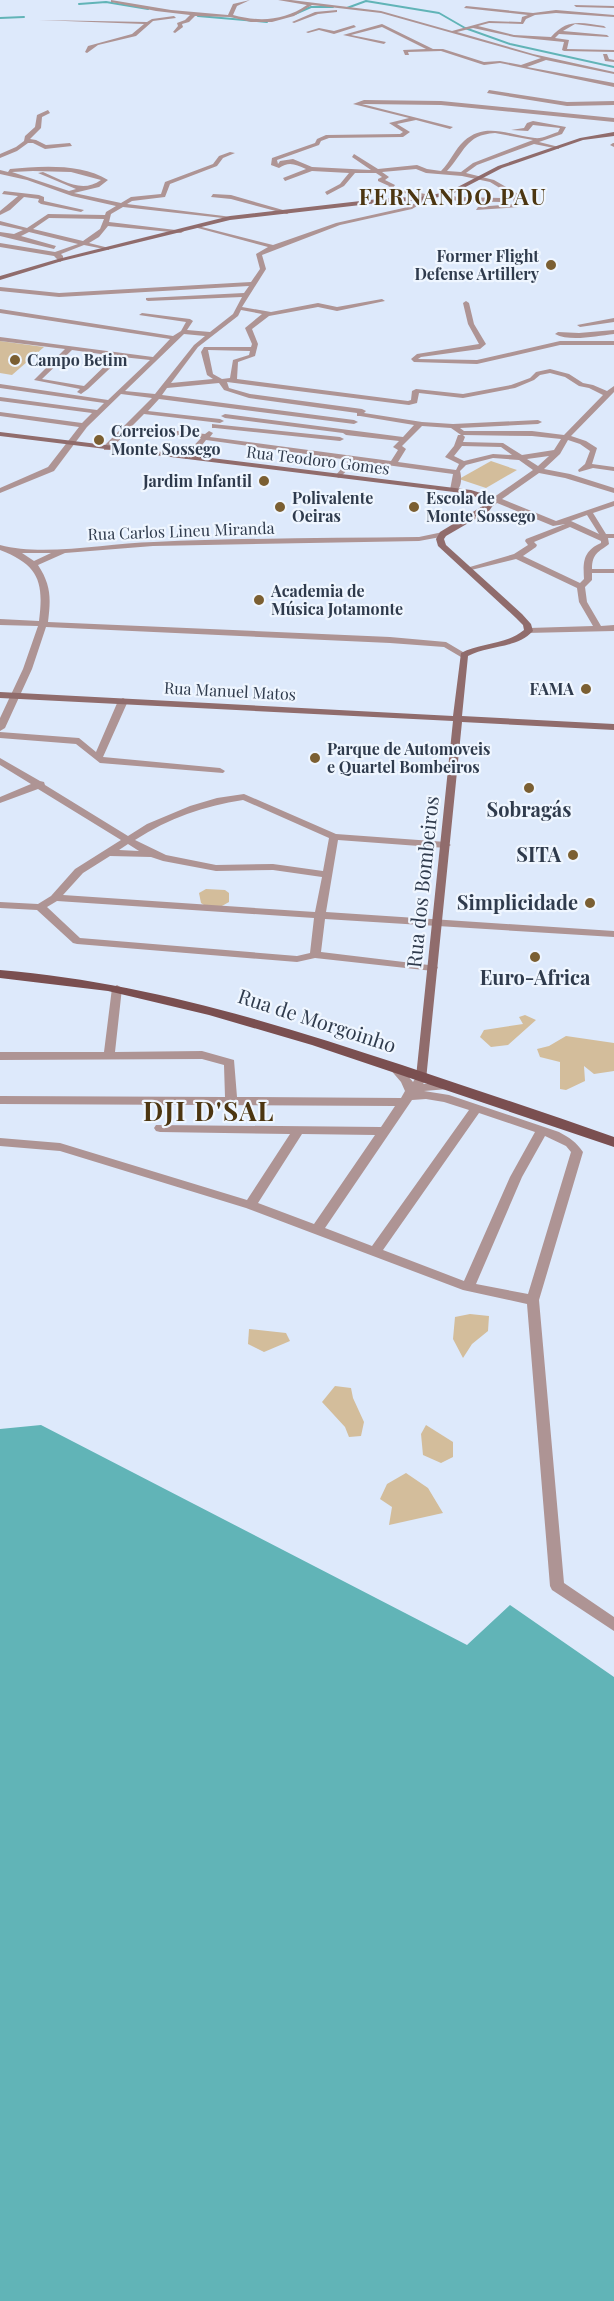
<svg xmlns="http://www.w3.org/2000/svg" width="614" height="2301" font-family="'Playfair Display',serif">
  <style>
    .green { fill: #d3bd9b }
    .water { fill: #61b4b7 }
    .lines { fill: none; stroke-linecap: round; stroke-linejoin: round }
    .stream { stroke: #61b4b7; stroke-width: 2 }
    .street { fill: #ae9494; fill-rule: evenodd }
    .secondary { fill: #906c6c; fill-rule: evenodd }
    .primary { fill: #7a4f50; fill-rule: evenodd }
    .poi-dot { fill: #7b5f32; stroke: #eff6ff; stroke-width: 2 }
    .labels { text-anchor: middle; stroke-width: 4.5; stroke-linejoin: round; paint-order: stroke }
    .far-poi-label { font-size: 16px; font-weight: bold; fill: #2f3b4d; stroke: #eff6ff; text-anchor: start }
    .far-street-label { font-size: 16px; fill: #2f3b4d; stroke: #eff6ff }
    .poi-label { font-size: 20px; font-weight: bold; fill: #2f3b4d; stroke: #eff6ff }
    .street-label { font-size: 20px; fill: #2f3b4d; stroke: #eff6ff }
    .far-district-label { font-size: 22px; font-weight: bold; letter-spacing: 1.5px; fill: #4c3611; stroke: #eff6ff }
    .district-label { font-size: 26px; font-weight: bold; letter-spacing: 1.5px; fill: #4c3611; stroke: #eff6ff }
  </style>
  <rect width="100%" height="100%" fill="#dde9fb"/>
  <g class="green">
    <polygon points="0,341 44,347 12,375 0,373"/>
    <polygon points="491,461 517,470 486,488 459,479"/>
    <polygon points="206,889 225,890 229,893 229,902 213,911 201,903 199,893"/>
    <polygon points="525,1015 536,1020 508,1045 491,1047 480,1037 484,1030 523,1024 519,1017"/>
    <polygon points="566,1036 614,1043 614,1071 594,1074 584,1066 585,1081 566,1090 560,1089 560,1062 540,1057 537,1049 549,1046"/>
    <polygon points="470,1314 489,1316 488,1331 472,1344 463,1358 453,1339 455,1317"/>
    <polygon points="249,1329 286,1333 290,1341 264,1352 248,1344"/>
    <polygon points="335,1386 351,1388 353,1398 364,1422 361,1436 349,1437 345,1427 322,1402"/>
    <polygon points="426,1425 453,1442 453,1457 441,1463 423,1455 421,1434"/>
    <polygon points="406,1473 428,1488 443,1513 389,1525 392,1507 380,1499 387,1484"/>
  </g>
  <polygon class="water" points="41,1425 467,1645 510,1605 614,1677 614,2301 0,2301 0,1429"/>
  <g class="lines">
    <g class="stream">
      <polyline points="79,4 106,2 148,9"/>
      <polyline points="347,8 366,1 439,13 465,28 510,44 614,67"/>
      <polyline points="295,14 311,7 333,7"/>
      <polyline points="198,16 267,22"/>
      <polyline points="0,18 24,17"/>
    </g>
    <g class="street">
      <path d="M 111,0 L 171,10 L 228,15 L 233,4 L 250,0 L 237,6 L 233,15 C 259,22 284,21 307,5 L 278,0 L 291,0 L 381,11 L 452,31 L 489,21 L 521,22 L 522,17 L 528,15 L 464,8 L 466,6 L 533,13 L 556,10 L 614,15 L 614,17 L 556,13 L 535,15 L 526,19 L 523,24 L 489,23 L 478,26 L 514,35 L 551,37 C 568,18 581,23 604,26 L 606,28 L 575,24 L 563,31 L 607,35 L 609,37 L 559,34 L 555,38 L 569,40 L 567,49 L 614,50 L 614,52 L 564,51 L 562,50 L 564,42 L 514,37 L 473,28 L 457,32 L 533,54 L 614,72 L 614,74 L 546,60 L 527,67 L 614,83 L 614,87 L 500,63 L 484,65 L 441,51 L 408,52 L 409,55 L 405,55 L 403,50 L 426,49 L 382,27 L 351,35 L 386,42 L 384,44 L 343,35 L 382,24 L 433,49 L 443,49 L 484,62 L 500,61 L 521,65 L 541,58 L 381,13 L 312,5 L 294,16 L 272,22 L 251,22 L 230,17 L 195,16 L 189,22 L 182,24 L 183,27 L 175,33 L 173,32 L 178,26 L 177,23 L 185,20 L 190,15 L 156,11 L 111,2 Z"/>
      <polygon points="574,5 614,6 614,8 576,7"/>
      <polygon points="337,10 337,12 318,14 294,23 292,22 315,12"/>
      <polygon points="174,16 176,18 153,21 136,36 98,45 87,53 85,52 88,46 132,34 144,24 39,20 147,22 152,19"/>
      <polygon points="354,25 356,27 334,34 319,30 308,33 306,32 319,28 334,31"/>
      <polygon points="603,54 607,54 609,59 614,60 614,62 605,61"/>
      <polygon points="489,90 567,102 614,101 614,105 567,106 487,93"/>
      <path d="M 364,100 L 441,101 L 614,118 L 614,122 L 441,105 L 364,104 L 362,104 L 453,127 L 450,129 L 416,120 L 397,124 L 410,132 L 403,137 L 329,138 L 321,141 L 319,145 L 277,160 L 278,164 L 280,161 L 293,159 L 312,167 L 371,170 L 352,157 L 354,154 L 378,169 L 417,165 L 427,169 L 441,171 C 450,162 455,149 464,141 C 486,121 511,136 535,138 C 542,139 551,134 558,132 L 560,128 L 533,125 L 528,131 L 511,130 L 524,128 L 527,123 L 533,121 L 566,127 L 562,134 L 539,142 L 559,147 L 559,149 L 534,144 L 477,165 L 466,173 L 494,180 L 518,194 L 519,207 L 476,210 L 478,207 L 514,204 L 513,196 L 490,182 L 462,176 L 426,173 L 416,169 L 382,172 L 389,177 L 385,180 L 395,185 L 393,188 L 436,196 L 429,197 L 429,199 L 412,209 L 340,225 L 262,255 L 266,269 L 242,307 L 271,312 L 318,303 L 337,307 L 382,299 L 385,301 L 337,311 L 318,307 L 269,316 L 252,329 L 258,344 L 255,356 L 238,362 L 237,379 L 408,401 L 411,400 L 412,391 L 416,389 L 463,394 L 511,385 L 530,378 L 536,372 L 550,369 L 569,374 L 583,383 L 593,385 L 607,391 L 614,386 L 614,392 L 571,436 L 586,441 L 597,448 L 592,464 L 614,467 L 614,471 L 593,468 L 579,472 L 578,470 L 585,464 L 590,451 L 580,444 L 568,440 L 560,454 L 544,469 L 570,474 L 614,488 L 614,493 L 565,478 L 539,473 L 502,499 L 556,521 L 614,501 L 614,506 L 593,513 L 606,534 L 614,534 L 614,538 L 608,538 L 609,544 C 599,552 592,553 592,569 L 614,569 L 614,573 L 592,573 L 592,580 L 585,587 L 587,602 L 601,626 L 614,625 L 614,631 L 526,633 L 526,629 L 529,628 L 593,626 L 579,602 L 577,588 L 516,559 L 467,571 L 463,569 L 514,554 L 528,545 L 525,541 L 526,539 L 565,524 L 553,526 L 497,503 L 493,506 L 487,506 L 487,502 L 533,470 L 519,460 L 493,458 L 466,465 L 460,471 C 462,478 462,489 454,492 L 450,490 L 453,474 L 357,461 L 339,478 L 335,476 L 349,460 L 206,440 L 191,459 L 185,459 L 185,455 L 201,438 L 129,430 L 110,450 L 104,450 L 104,446 L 152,398 L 121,394 L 87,427 L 54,471 L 0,493 L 0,488 L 48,467 L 79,427 L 0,416 L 0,412 L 82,423 L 92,413 L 0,401 L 0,397 L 97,410 L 104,403 L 0,388 L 0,384 L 108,400 L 150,360 L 122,357 L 88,389 L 81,394 L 77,392 L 80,389 L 34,380 L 65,349 L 0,341 L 0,337 L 153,357 L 170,339 L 0,313 L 0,309 L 173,336 L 181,331 L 186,322 L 139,315 L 142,313 L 190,319 L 193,321 L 187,330 L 210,332 L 233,314 L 242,297 L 148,301 L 146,300 L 146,298 L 244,293 L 249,286 L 59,297 L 0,291 L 0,287 L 59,293 L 251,282 L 260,269 L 256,254 L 268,247 L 194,227 L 194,225 L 273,245 L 336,223 L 408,207 L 426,197 L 387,190 L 389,186 L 378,181 L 378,179 L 382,177 L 376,173 L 355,173 L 344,186 L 327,195 L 325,192 L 340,184 L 349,173 L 312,171 L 285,181 L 283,178 L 306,169 C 295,164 289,161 279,168 L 271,165 L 272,158 L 315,143 L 317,139 L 326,135 L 400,134 L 403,132 L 389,123 L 409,118 L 353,104 ZM 495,133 L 533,140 L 473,163 L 461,172 L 447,171 C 465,152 465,135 495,133 ZM 241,310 L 262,314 L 245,328 L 252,344 L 251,347 L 204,347 L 201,352 L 207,375 L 213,379 L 171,383 L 198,347 L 238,316 ZM 184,334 L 205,336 L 194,345 L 155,394 L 125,391 ZM 72,350 L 115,356 L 84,386 L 42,379 ZM 208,350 L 250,351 L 249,355 L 233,360 L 230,378 L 222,379 L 213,374 ZM 550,373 L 565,377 L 579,386 L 589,388 L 603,395 L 564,435 L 532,431 L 464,431 L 460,428 L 538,424 L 542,422 L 538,420 L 453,424 L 422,422 L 364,413 L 366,411 L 362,409 L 250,394 L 229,388 L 227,382 L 409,405 L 417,403 L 419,393 L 463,398 L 515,388 L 534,380 L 540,375 ZM 219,383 L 224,390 L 249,398 L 357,413 L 357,416 L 360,416 L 414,425 L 403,437 L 225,414 L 221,416 L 225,418 L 343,433 L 346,435 L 399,441 L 393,447 L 398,450 L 391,461 L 210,437 L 213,433 L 209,431 L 205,434 L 132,426 L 144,414 L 220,423 L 224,421 L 220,419 L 148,411 L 159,399 L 354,424 L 358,422 L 354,420 L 162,395 L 167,388 ZM 422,426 L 451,428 L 461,435 L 458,435 L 454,446 L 445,457 L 459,464 L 456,470 L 398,462 L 406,449 L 402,446 ZM 463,435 L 532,436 L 561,439 L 554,450 L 522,455 L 503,443 L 463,442 L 465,437 ZM 462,446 L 501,447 L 512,455 L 493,454 L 464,461 L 454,456 ZM 549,456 L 538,466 L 527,459 ZM 587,515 L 599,534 L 571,521 ZM 570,527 L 601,541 L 601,543 C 583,551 583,562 584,579 L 580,583 L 523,556 L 536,547 L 537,545 L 534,542 Z"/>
      <polygon points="48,110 50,113 42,117 41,128 30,139 36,140 46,145 70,143 72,146 45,149 33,143 28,143 17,151 0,158 0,154 16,147 24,141 25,136 35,127 37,115"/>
      <polygon points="613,143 614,143 614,147 610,145"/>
      <path d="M 230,152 L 235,153 L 223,158 L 217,166 L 170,184 L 165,197 L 132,201 L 127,204 L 232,217 L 232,219 L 123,207 L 111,214 L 109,222 L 184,231 L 181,233 L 108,226 L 99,237 L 89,243 L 109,248 L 109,250 L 84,245 L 61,254 L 63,256 L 63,260 L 60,262 L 54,256 L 0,247 L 0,243 L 55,252 L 78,244 L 29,232 L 21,236 L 56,246 L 54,249 L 0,236 L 0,232 L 14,234 L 23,230 L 0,225 L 0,221 L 27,228 L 48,214 L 105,215 L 106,212 L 116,206 L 72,196 L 27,180 L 0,174 L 0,170 L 8,172 L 10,169 C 40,166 81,163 108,180 L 99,187 L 74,193 L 121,203 L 131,197 L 161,194 L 165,182 L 213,164 L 219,156 ZM 33,171 L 71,172 L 101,180 C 82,194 62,180 43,172 L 38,173 L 76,189 L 69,191 L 12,172 ZM 49,218 L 104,219 L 100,229 L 83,241 L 33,229 Z"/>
      <polygon points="4,191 39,195 44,197 44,201 84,210 81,212 41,204 38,202 39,199 24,197 10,210 0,215 0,211 18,196 2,194"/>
      <polygon points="442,193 457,197 501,198 504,200 501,202 457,201 440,196"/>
      <polygon points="213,194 231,195 290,212 287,214 231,199 211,197"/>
      <polygon points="466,301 469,303 474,324 486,344 480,349 421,357 418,359 477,360 560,341 614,341 614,345 560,345 477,364 414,362 411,359 417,354 479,344 468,324 463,303"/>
      <polygon points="614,318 614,322 580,327 577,325"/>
      <path d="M 614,330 L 614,334 C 596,336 570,342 555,334 L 558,332 L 579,333 Z"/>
      <polygon points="212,424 340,437 344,439 340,441 215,428 212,428"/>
      <path d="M 443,532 L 446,532 L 446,536 L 419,541 L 153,546 L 65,553 L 38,565 C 51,585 51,598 48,622 L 390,637 L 446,642 L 468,655 L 461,657 L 444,647 L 390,643 L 46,627 L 32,669 L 5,728 L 0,731 L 0,718 L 23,669 L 38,626 L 0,625 L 0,619 L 39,621 C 44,582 39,565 0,550 L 0,545 C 44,557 107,543 154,542 C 242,538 331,538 419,537 ZM 22,553 L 51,553 L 34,561 Z"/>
      <polygon points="123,698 128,701 103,757 220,768 225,771 223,773 100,763 76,744 0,738 0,732 79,738 96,752 118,701"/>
      <path d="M 0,758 L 40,781 L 44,782 L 45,785 L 128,836 L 147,824 L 190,806 L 217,798 L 244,794 L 336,834 L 446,842 L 451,845 L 446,848 L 338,840 L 326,912 L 614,931 L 614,937 L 325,919 L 321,952 L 437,966 L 438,968 L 433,971 L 315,958 L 297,962 L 77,944 L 73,943 L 37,910 L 0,908 L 0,902 L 38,904 L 51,896 L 75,869 L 121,840 L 38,789 L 0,803 L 0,797 L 31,784 L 0,765 ZM 243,800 L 329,838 L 323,871 L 273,864 L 216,865 L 166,855 L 135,840 C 169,818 204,806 243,800 ZM 128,844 L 139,851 L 119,850 ZM 110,856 L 151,857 L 163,861 L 216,871 L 273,870 L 322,877 L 315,912 L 63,895 L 83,873 ZM 57,901 L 314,918 L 310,953 L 297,956 L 80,938 L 47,907 Z"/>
      <path d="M 117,985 L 122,988 L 115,1052 L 202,1051 L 234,1060 L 237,1097 L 401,1098 L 405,1091 L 401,1082 L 389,1068 L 395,1064 L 399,1065 L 413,1082 L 418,1074 L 422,1073 L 428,1077 L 423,1084 L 448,1081 L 454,1085 L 448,1089 L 424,1091 L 449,1095 L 559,1132 C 570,1138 576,1142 583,1152 L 539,1300 L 564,1583 L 614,1617 L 614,1631 L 552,1590 L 550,1586 L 527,1304 L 463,1290 L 246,1208 L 60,1151 L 0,1146 L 0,1138 L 60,1143 L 247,1200 L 290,1134 L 160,1132 L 156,1131 L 154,1128 L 156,1125 L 381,1127 L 395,1106 L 0,1104 L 0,1096 L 225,1097 L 224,1065 L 202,1059 L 0,1060 L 0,1052 L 104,1052 L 112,988 ZM 426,1099 L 444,1102 L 469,1110 L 372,1246 L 325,1228 L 412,1100 ZM 479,1113 L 535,1132 L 510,1177 L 464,1281 L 383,1250 ZM 302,1134 L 375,1135 L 314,1224 L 258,1203 ZM 545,1136 L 566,1146 L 571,1152 L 528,1294 L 476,1284 L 522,1177 Z"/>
    </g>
    <g class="secondary">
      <polygon points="614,132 614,136 583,140 502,168 454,193 427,200 378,203 230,220 62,261 0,280 0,276 58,259 230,216 378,199 427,196 450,191 498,166 580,138"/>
      <path d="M 0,432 L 471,490 L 484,494 L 494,504 L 489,511 L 446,536 L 444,539 L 446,545 L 522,614 L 531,624 L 533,631 C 516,649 489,645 468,656 L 462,716 L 614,724 L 614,730 L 462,722 L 426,1080 L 418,1080 L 416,1077 L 453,721 L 0,698 L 0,692 L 453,716 L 461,653 C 481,642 506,645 524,630 L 523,625 L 516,618 L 438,546 L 436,539 L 440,532 L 486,504 L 478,498 L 470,494 L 0,436 Z"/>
    </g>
    <path class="primary" d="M 0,970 C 142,982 268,1021 402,1065 C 473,1089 544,1112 614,1137 L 614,1147 L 312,1045 L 209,1015 L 108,991 L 0,978 Z"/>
  </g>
  <g class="poi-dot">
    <circle cx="551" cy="265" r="6"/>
    <circle cx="15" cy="360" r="6"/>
    <circle cx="99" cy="440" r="6"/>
    <circle cx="264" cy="481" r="6"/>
    <circle cx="280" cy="507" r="6"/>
    <circle cx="414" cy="507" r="6"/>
    <circle cx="259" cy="600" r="6"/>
    <circle cx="586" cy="689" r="6"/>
    <circle cx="315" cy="758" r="6"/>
    <circle cx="529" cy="788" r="6"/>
    <circle cx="573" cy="855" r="6"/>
    <circle cx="590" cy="903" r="6"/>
    <circle cx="535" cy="957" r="6"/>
  </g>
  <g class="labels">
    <g class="far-poi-label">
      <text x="539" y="262" text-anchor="end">Former Flight<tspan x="539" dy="18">Defense Artillery</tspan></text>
      <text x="27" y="366">Campo Betim</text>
      <text x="111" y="437">Correios De<tspan x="111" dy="18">Monte Sossego</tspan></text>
      <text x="252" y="487" text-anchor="end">Jardim Infantil</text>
      <text x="292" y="504">Polivalente<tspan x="292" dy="18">Oeiras</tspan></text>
      <text x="426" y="504">Escola de<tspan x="426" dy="18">Monte Sossego</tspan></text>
      <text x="271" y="597">Academia de<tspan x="271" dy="18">Música Jotamonte</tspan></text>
      <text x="574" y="695" text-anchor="end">FAMA</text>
      <text x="327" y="755">Parque de Automoveis<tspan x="327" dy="18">e Quartel Bombeiros</tspan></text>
    </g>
    <g class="far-street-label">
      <text transform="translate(318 460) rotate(7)" y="6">Rua Teodoro Gomes</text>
      <text transform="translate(181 531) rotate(-2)" y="6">Rua Carlos Lineu Miranda</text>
      <text transform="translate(230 691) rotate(3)" y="6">Rua Manuel Matos</text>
    </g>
    <g class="poi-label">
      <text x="529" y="817">Sobragás</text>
      <text x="561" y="862" text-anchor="end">SITA</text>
      <text x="578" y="910" text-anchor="end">Simplicidade</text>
      <text x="535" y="985">Euro-Africa</text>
    </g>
    <g class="street-label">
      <text transform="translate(423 882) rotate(-84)" y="7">Rua dos Bombeiros</text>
      <text transform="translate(317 1021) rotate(18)" y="7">Rua de Morgoinho</text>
    </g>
    <g class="far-district-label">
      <text x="453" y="205">FERNANDO PAU</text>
    </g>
    <g class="district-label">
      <text x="209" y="1121">DJI D'SAL</text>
    </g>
  </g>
</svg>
